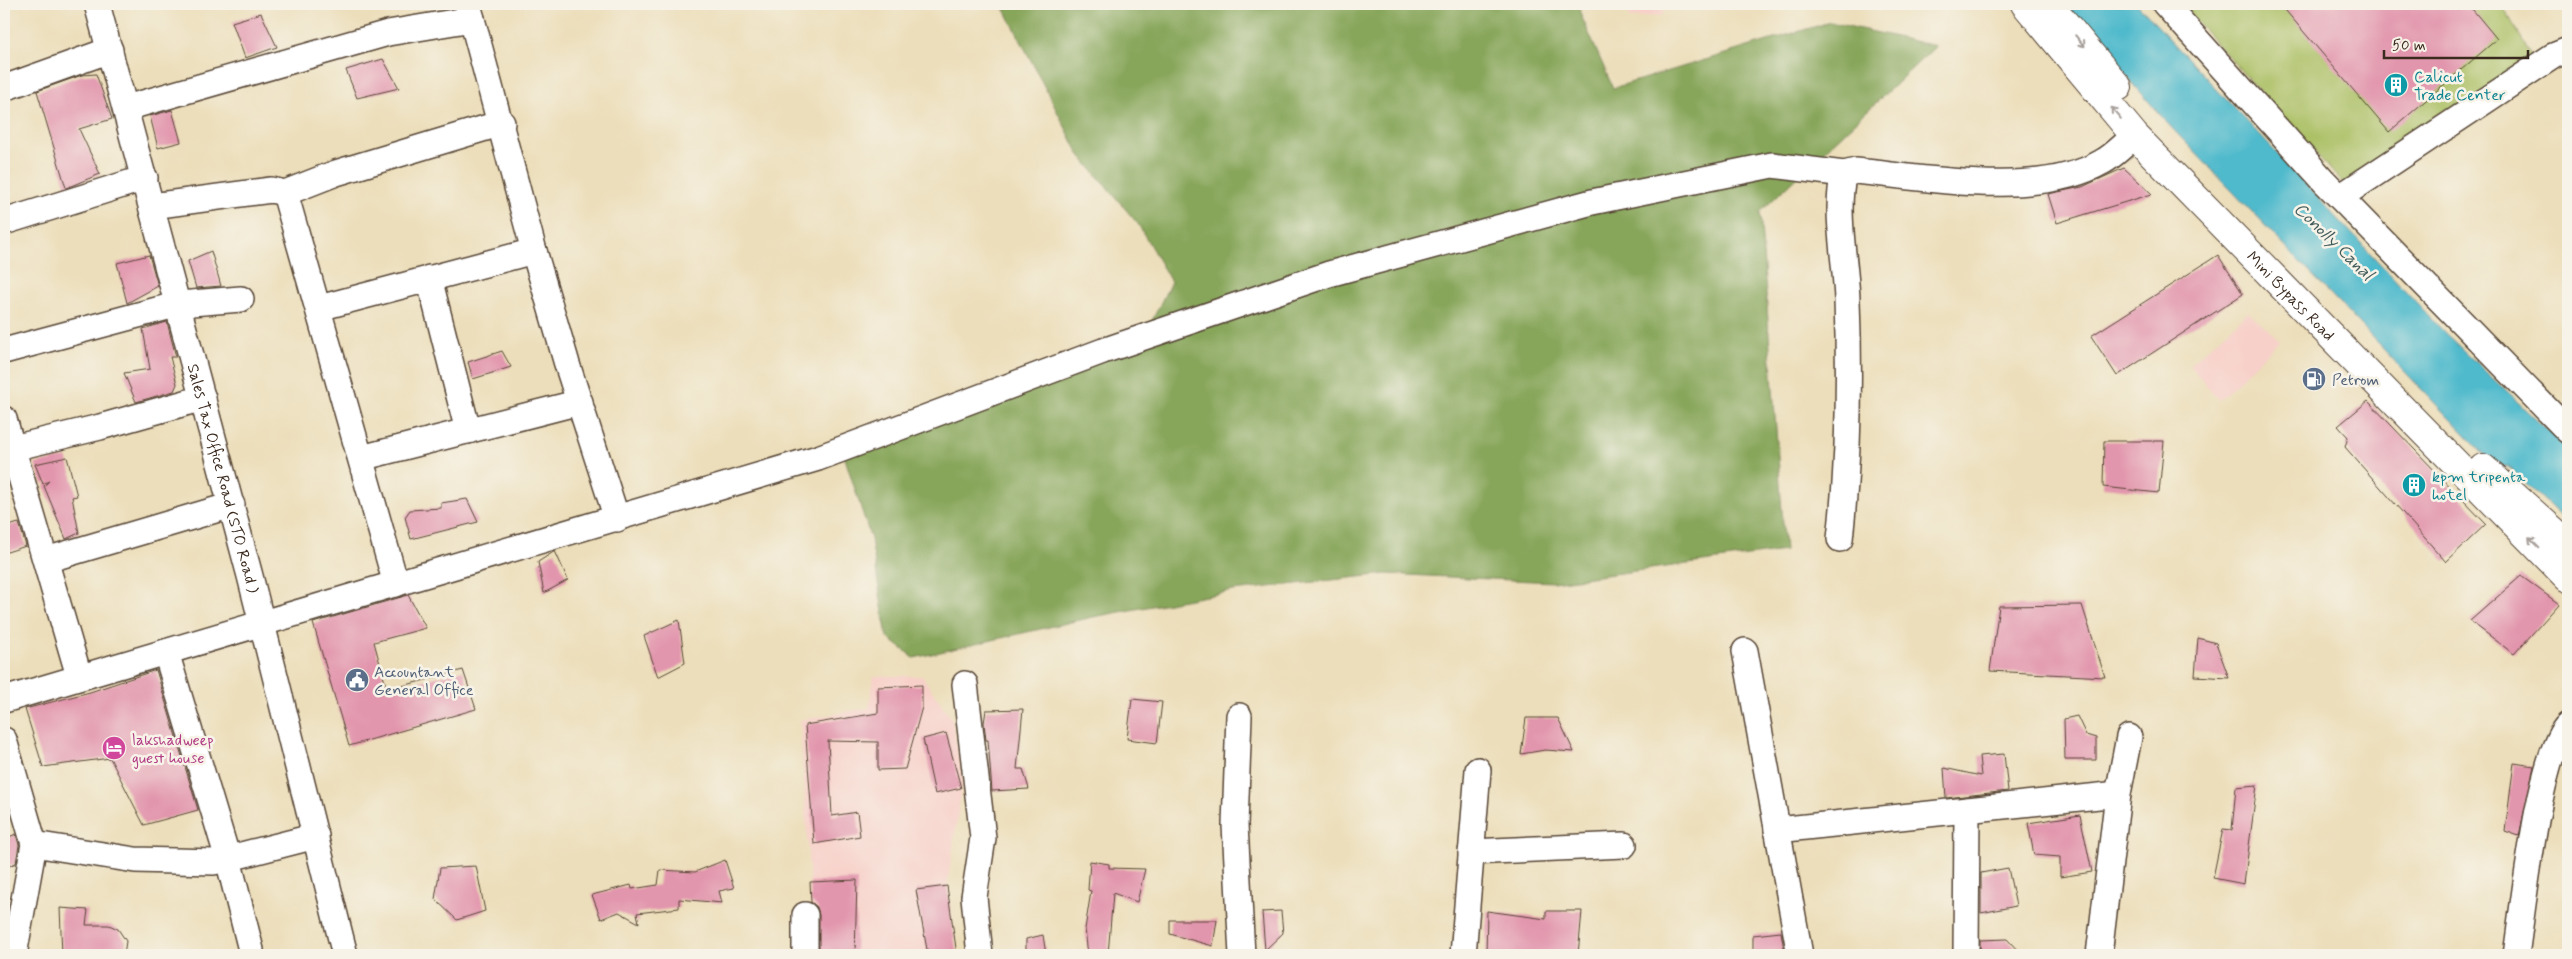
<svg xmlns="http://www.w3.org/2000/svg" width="2572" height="959" font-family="Mynerve,sans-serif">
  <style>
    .built { fill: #f7d0c9 }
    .green { fill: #aabf64; stroke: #727441 }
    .forest { fill: #87a65a; stroke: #61683c }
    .water { fill: #4fbacc; stroke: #457275 }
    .building { fill: #e296ad }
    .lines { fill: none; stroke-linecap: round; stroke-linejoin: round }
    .minor-casing { stroke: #564535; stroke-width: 28 }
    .major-casing { stroke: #564535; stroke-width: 30 }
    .minor { stroke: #fff; stroke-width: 25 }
    .major { stroke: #fff; stroke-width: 28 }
    .oneway { stroke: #a79f9a }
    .labels { text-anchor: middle; stroke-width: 5; stroke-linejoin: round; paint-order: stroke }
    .culture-label { font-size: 16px; fill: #0d838f; stroke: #f7f3e8; text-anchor: start }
    .street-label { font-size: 16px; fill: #3b2a1e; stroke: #f7f3e8 }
    .service-label { font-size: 16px; fill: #4e5e75; stroke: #f7f3e8; text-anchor: start }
    .hotel-label { font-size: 16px; fill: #b23c85; stroke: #f7f3e8; text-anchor: start }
    .water-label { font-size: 18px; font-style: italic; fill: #425c5b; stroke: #f7f3e8 }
  </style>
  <rect width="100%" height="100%" fill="#f7f3e8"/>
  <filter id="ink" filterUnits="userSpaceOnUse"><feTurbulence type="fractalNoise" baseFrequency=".02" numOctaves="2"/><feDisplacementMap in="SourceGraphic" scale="10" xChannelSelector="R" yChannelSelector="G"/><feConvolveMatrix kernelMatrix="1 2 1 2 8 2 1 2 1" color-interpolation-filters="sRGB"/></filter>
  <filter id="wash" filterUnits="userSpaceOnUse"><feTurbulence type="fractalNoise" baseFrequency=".0096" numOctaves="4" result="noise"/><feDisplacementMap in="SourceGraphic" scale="20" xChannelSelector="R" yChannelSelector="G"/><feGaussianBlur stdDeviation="1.12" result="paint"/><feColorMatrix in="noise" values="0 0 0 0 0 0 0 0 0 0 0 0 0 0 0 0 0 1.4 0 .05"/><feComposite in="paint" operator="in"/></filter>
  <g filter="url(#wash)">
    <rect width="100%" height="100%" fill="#ecdeba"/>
    <g class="built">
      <polygon points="1628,4 1662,4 1663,15 1629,18"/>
      <polygon points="2248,312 2280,340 2219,400 2189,365"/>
      <polygon points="874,676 922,676 952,719 963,780 947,886 957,955 814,955 800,720 869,708"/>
    </g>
    <polygon class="green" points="2181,4 2502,4 2533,60 2346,187"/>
    <polygon class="forest" points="1002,4 1579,4 1580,13 1613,88 1830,22 1936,46 1760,212 1785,551 1553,582 1386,574 1233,591 1093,617 914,658 887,637 871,539 842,449 1144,337 1171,282 1138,224 1079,154"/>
    <polygon class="water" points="2065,4 2137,4 2445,333 2568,450 2568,523 2509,467 2494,465 2168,124"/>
    <g id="blocks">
      <g class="building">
        <polygon points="2280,4 2468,4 2497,39 2389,132"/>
        <polygon points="261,13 277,47 245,58 232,22"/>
        <polygon points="383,59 399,88 357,98 346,70"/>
        <polygon points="96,74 112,119 79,129 100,174 66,188 37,91 82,75"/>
        <polygon points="172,110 181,142 158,148 150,116"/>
        <polygon points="2124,168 2152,194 2057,223 2048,194 2082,187"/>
        <polygon points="211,251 221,286 196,288 188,261"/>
        <polygon points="149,255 158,286 127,303 117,263"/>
        <polygon points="2218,255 2243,294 2117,376 2091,336"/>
        <polygon points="167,322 176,357 170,357 177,384 174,391 136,402 124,373 150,369 143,329"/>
        <polygon points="502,351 511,367 473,379 468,362"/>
        <polygon points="2368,401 2486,524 2446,562 2345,447 2348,437 2338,426"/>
        <polygon points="2104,441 2164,441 2159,493 2103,487"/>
        <polygon points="67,457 77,496 72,497 79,533 66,539 44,486 49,481 43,484 35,464"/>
        <polygon points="467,499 478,522 411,539 405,517 410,510 441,508 441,503"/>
        <polygon points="19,523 26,546 4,553 4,527"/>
        <polygon points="555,551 568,580 544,593 538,562"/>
        <polygon points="2521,576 2559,604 2514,654 2470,621"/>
        <polygon points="408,595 426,628 374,642 387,690 463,670 476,709 349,746 313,623"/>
        <polygon points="2082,605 2105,677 1990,671 1999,606"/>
        <polygon points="679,620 685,663 658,677 644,636"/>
        <polygon points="2198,638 2216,643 2229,678 2195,676"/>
        <polygon points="156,670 198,810 144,825 110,758 43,767 25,709 90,692"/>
        <polygon points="922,685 922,707 905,769 878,770 878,742 828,741 832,816 857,812 860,836 814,844 805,725 878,713 878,687"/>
        <polygon points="1132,699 1162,702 1157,743 1127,739"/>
        <polygon points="1023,709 1017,769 1023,769 1029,789 992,791 988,740 986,740 984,723 986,710"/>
        <polygon points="2077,716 2086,735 2096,738 2096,760 2065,760 2064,719"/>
        <polygon points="1526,718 1558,718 1574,752 1545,750 1521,754"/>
        <polygon points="946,733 961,788 935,794 923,739"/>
        <polygon points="2004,754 2008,791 1946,798 1944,768 1981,776 1979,756"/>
        <polygon points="2514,763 2534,766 2519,836 2505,831"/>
        <polygon points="2257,785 2244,884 2213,878 2223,829 2232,830 2236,787"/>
        <polygon points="2080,815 2092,872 2060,877 2060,857 2034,855 2028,823"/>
        <polygon points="16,834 19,845 16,863 9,866 4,853 4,839"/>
        <polygon points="725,860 734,888 719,891 722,903 679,899 679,908 637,913 639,923 619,912 601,919 592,895 631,885 632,889 658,885 660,870 695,872"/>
        <polygon points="1090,861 1109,864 1109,868 1145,869 1137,902 1113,893 1108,955 1088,955 1085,929 1091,891 1088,890"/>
        <polygon points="476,866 485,911 457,920 435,899 440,868"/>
        <polygon points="2008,868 2016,906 1981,913 1981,873"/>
        <polygon points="857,880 855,955 819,955 819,915 817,907 811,902 810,882"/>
        <polygon points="947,886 957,955 928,955 916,890"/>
        <polygon points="60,908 88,910 86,925 109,925 118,929 126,941 124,955 62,955"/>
        <polygon points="1281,911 1283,933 1265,950 1262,912"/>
        <polygon points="1487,911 1546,919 1546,911 1582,911 1578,955 1486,955"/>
        <polygon points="1170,920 1217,920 1213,946 1170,934"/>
        <polygon points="1781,932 1785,955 1753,955 1753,935"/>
        <polygon points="1043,935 1046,955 1026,955 1026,939"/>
        <polygon points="2007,939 2022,955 1980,955 1980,940"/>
      </g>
    </g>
  </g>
  <g filter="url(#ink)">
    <use href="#blocks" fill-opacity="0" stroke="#564535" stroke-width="1"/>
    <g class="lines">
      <g class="minor-casing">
        <g id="minor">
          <path id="s1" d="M 97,4 L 250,576 L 345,955"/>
          <polyline points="468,4 534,251 567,364 617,519"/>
          <polyline points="2165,4 2324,181 2568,431"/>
          <polyline points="4,88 110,50"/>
          <polyline points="126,108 388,33 472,19"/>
          <polyline points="285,193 396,584"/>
          <polyline points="2340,197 2553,56 2568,50"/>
          <polyline points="152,206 271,190 285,193 336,173 502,123"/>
          <polyline points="4,222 145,178"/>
          <polyline points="429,278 468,431"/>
          <polyline points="319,308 534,251"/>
          <polyline points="4,351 179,304 241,299"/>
          <polyline points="4,419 79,676"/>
          <polyline points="13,448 100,427 203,398"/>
          <polyline points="361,458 580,402"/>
          <path d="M 1840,539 C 1849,459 1850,380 1847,300 C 1846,264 1834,208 1844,174 L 1856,171 C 1927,178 2038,199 2102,162 C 2114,156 2124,144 2135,136"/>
          <polyline points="46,560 232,505"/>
          <polyline points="1745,651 1800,955"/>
          <polyline points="166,652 228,859 251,950 249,955"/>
          <polyline points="965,684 983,838 974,897 980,955"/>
          <polyline points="4,700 818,458 1103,351 1329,274 1592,202 1772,165 1844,174"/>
          <polyline points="1239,716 1235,825 1242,955"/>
          <polyline points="4,740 34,844 135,860 214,862 316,836"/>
          <polyline points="1777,830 2118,794"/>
          <polyline points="1471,852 1624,845"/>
          <polyline points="14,955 34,844"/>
          <polyline points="805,955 805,915"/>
          <polyline points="1463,955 1478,770"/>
          <polyline points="1966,955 1967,810"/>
          <polyline points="2099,955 2118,794 2129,737"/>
          <path d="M 2516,955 C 2523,910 2539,751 2568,725"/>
        </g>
      </g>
      <g class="major-casing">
        <g id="major">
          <path id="s2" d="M 2025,4 L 2135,136 L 2568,578"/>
          <polyline points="2049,4 2118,87"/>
          <polyline points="2483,468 2568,544"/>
        </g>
      </g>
      <use href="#minor" class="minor"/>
      <use href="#major" class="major"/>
    </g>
    <defs><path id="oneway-shaft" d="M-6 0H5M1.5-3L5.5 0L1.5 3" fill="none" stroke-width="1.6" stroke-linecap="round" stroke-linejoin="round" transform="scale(1.25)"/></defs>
    <g class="oneway">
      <use href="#oneway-shaft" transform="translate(2080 41) rotate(50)"/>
      <use href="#oneway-shaft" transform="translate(2116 113) rotate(-130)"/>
      <use href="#oneway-shaft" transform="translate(2534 543) rotate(-135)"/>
    </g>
  </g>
  <defs>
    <g id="building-disc" transform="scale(1.25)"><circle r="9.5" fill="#0f9aa8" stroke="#f7f3e8"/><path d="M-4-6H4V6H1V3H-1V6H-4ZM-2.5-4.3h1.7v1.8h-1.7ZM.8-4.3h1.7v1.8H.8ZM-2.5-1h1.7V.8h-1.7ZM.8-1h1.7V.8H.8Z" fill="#fff"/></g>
    <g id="fuel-disc" transform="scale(1.25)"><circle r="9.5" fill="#5c6f8a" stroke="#f7f3e8"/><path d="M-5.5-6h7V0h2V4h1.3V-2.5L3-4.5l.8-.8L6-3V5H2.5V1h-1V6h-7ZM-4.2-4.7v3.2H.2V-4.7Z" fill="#fff"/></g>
    <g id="civic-disc" transform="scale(1.25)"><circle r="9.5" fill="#5c6f8a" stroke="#f7f3e8"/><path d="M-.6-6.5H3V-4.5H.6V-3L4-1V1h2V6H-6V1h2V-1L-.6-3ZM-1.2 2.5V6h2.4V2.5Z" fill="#fff"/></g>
    <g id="hotel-disc" transform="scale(1.25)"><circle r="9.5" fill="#d1479c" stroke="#f7f3e8"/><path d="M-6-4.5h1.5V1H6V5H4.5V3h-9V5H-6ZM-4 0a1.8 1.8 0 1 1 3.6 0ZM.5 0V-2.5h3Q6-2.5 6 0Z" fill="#fff"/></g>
  </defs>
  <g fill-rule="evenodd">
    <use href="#building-disc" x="2396" y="85"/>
    <use href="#fuel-disc" x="2314" y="379"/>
    <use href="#building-disc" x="2414" y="485"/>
    <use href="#civic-disc" x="357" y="680"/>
    <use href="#hotel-disc" x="114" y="748"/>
  </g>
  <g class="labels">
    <g class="culture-label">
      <text x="2414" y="82">Calicut<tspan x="2414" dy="18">Trade Center</tspan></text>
      <text x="2432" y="482">kpm tripenta<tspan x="2432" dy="18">hotel</tspan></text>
    </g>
    <g class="street-label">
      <text dy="6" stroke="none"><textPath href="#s2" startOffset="395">Mini Bypass Road</textPath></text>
      <text dy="6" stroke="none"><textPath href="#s1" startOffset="491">Sales Tax Office Road (STO Road )</textPath></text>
    </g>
    <g class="service-label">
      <text x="2332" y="385">Petrom</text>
      <text x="374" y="677">Accountant<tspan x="374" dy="18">General Office</tspan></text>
    </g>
    <g class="hotel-label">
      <text x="132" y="745">lakshadweep<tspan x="132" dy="18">guest house</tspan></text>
    </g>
    <g class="water-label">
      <text transform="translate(2334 241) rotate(44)" y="6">Conolly Canal</text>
    </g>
  </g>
  <rect width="2572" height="959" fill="none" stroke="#f7f3e8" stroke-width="20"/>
  <path d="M2384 50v8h144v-8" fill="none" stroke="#3b2a1e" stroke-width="2.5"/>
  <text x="2392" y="50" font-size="15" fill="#3b2a1e" stroke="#f7f3e8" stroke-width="4" paint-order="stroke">50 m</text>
</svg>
